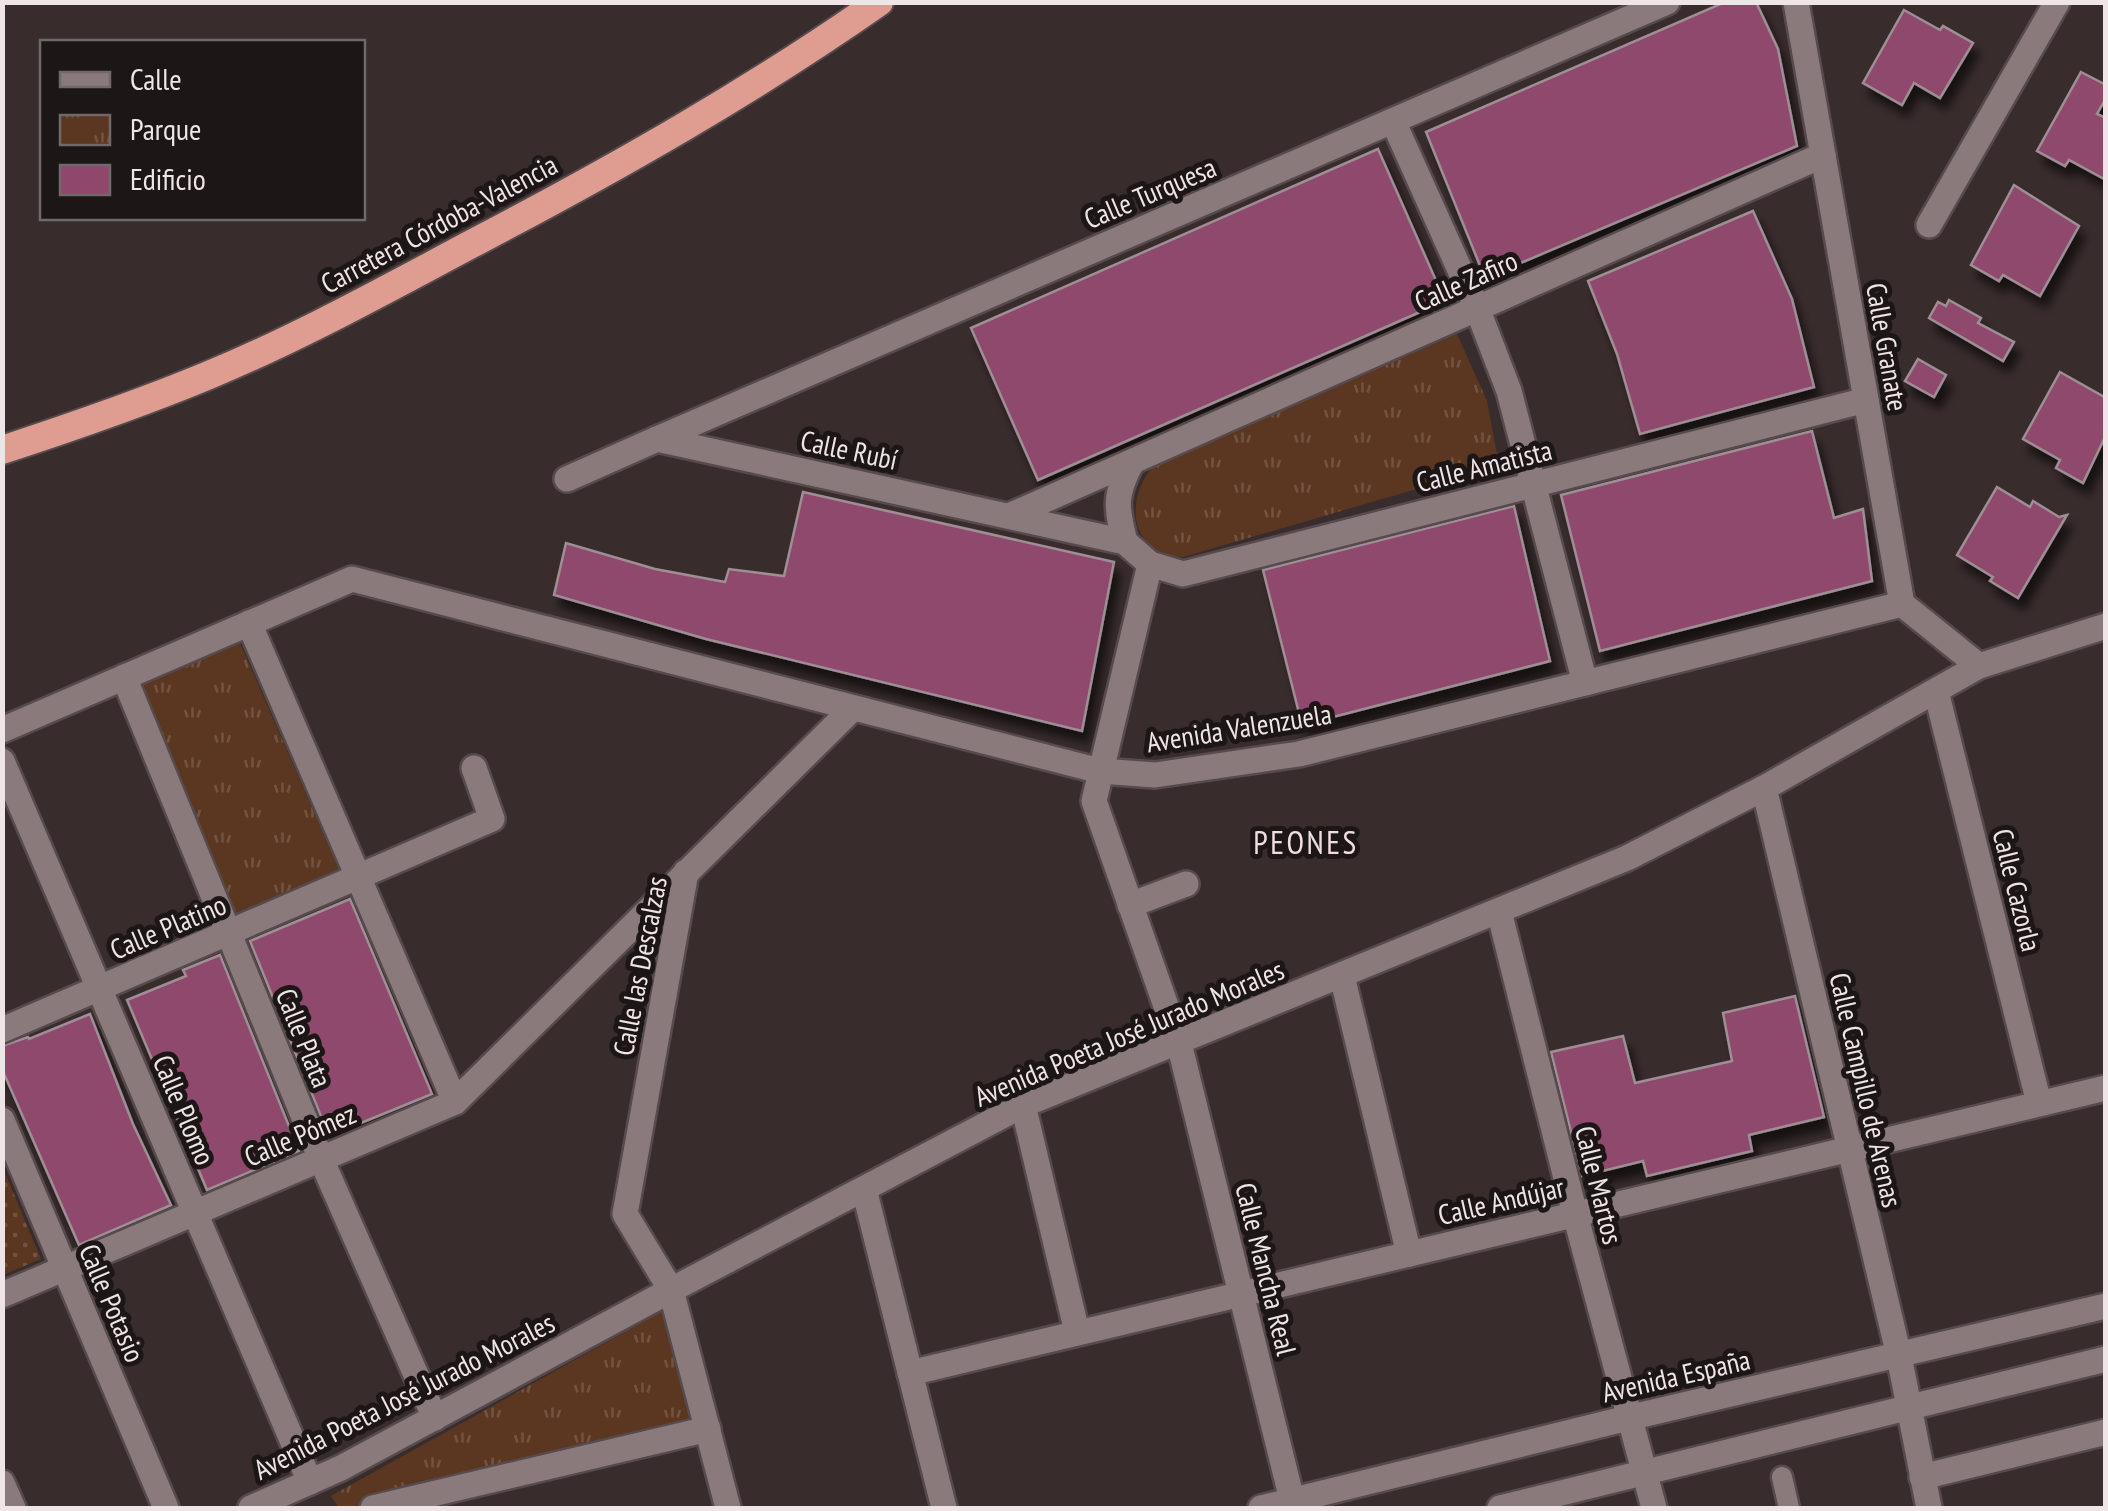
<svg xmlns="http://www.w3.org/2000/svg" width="2108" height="1511" font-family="'PT Sans Narrow',sans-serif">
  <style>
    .grass { fill: url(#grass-dots) }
    .park { fill: url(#park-tufts) }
    .building { fill: #8f486c; stroke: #9e8e95; stroke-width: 2.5; filter: url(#shadow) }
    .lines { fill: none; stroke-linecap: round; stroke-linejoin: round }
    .pedestrian-casing { stroke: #564a4c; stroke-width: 25 }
    .minor-casing { stroke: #564a4c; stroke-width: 30 }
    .tertiary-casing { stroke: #564a4c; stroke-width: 30 }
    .secondary-casing { stroke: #564a4c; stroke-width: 30 }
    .trunk-casing { stroke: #564a4c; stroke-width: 32 }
    .pedestrian { stroke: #8a7a7c; stroke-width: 20 }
    .minor { stroke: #8a7a7c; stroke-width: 25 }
    .tertiary { stroke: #8a7a7c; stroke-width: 25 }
    .secondary { stroke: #8a7a7c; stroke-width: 25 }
    .trunk { stroke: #df9c91; stroke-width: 28 }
    .labels { text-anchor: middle; stroke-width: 10; stroke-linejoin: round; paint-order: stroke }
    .street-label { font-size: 28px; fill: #efe5e6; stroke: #1c1617 }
    .quarter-label { font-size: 32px; letter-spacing: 2.5px; fill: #efdddf; stroke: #1c1617 }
  </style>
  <defs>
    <pattern id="grass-dots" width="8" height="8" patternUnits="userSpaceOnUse" patternTransform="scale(2.5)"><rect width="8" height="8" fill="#5b3620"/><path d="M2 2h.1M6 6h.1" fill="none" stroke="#735340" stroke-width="1.8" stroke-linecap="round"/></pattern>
    <pattern id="park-tufts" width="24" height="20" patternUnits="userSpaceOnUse" patternTransform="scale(2.5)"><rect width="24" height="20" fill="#5b3620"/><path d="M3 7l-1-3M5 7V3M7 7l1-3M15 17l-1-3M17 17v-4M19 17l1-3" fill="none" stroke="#735340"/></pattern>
    <filter id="shadow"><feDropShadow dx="6" dy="11" stdDeviation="5" flood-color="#0009"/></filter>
  </defs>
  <rect width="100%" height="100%" fill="#392c2d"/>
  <polygon class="grass" points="3,1168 41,1259 3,1275 2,1275"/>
  <g class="park">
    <path d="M 1457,334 L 1487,401 L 1499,465 L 1183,557 C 1131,557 1123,500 1153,467 Z"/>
    <polygon points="240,643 340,872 234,917 139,685"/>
    <polygon points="668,1308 697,1424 368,1508 339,1508 331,1496"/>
  </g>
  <g class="building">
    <polygon points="1725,2 1756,2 1778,49 1797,146 1485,278 1426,132"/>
    <polygon points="1904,10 1940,30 1943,26 1973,43 1940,98 1914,83 1902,105 1863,83"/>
    <polygon points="2081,72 2106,85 2106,98 2097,114 2106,118 2106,180 2069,160 2065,166 2037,151"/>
    <polygon points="1378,149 1445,301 1038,480 971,328"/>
    <polygon points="2014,185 2079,226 2040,296 2003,275 1999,281 1971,265"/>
    <polygon points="1753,211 1792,299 1814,387 1640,434 1617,354 1588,281"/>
    <polygon points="1949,300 1981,318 1978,323 2014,342 2003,361 1929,318 1938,302 1946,306"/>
    <polygon points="1918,359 1946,375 1934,397 1905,381"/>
    <polygon points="2060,372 2106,398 2106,435 2083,483 2056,468 2060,460 2023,439"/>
    <polygon points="1812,431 1834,518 1863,509 1872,581 1600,651 1561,495"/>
    <polygon points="1997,487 2030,507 2033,501 2059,517 2067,515 2018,598 1990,581 1993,577 1957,555"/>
    <polygon points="803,492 1114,562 1082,731 706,639 554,595 566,543 655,569 725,582 729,569 784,576"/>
    <polygon points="1514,506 1550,661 1302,725 1263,570"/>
    <polygon points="350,899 432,1094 329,1136 250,941"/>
    <polygon points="220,955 299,1151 207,1190 127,1000 186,976 183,970"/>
    <polygon points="1795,996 1824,1117 1749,1135 1752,1151 1647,1176 1643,1161 1582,1176 1551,1052 1623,1036 1635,1083 1732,1061 1723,1013"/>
    <polygon points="90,1014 133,1124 171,1205 79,1245 2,1069 2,1046 28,1037 29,1039"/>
  </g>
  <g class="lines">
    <g class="pedestrian-casing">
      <polyline id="pedestrian" points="1782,1477 1789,1508"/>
    </g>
    <g class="minor-casing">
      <g id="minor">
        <polyline points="1796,2 1902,604 1979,666"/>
        <polyline points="1393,121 1477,308 1509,391 1585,683"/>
        <polyline points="1929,225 2057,2"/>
        <polyline points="657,439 1667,2"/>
        <polyline points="567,479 657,439 1125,542 1150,564 1183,574 1866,400"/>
        <polyline points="1009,516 1823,155"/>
        <path d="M 1125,542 C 1116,507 1114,495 1132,462"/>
        <polyline points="1150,564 1094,801 1179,1043 1294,1508"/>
        <polyline points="249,623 455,1102"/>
        <polyline points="124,677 321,1159 435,1418"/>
        <polyline points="1936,691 2039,1103"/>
        <polyline points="2,730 352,579 1100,771 1155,775 1299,754 1902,604"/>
        <polyline points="2,761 310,1482"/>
        <polyline points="1764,788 1899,1356 1929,1508"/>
        <polyline points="686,872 625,1214 671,1290 728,1508"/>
        <polyline points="1130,905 1186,884"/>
        <polyline points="1499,911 1575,1214 1654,1508"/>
        <polyline points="1342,976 1409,1254"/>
        <polyline points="2,1030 492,819 474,768"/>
        <polyline points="1023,1105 1077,1332"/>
        <polyline points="2,1120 166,1508"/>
        <polyline points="864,1189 944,1508"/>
        <polyline points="2,1295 455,1102 853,708"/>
        <polyline points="910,1373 2106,1088"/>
        <polyline points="1922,1477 2106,1432"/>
        <polyline points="2,1483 13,1508"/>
        <polyline points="373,1508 708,1429"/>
      </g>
    </g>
    <g class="tertiary-casing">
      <polyline id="tertiary" points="1261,1508 1628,1418 2106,1306"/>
    </g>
    <g class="secondary-casing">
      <g id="secondary">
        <polyline points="251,1508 341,1468 671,1290 1023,1105 1627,858 1764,788 1979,666 2106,626"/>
        <polyline points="1500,1508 2106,1359"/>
      </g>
    </g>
    <g class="trunk-casing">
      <path id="trunk" d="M 2,450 C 72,427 142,403 209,375 C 303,336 392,286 481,239 C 618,167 752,91 879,2"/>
    </g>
    <use href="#pedestrian" class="pedestrian"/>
    <use href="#minor" class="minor"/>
    <use href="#tertiary" class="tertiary"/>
    <use href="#secondary" class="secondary"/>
    <use href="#trunk" class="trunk"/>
  </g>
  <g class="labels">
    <g class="street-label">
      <text transform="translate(1150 193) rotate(-23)" y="10">Calle Turquesa</text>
      <text transform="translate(439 224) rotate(-28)" y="10">Carretera Córdoba-Valencia</text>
      <text transform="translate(1466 281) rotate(-24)" y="10">Calle Zafiro</text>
      <text transform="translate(1887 347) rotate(80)" y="10">Calle Granate</text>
      <text transform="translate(849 450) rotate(12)" y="10">Calle Rubí</text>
      <text transform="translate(1484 466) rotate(-14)" y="10">Calle Amatista</text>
      <text transform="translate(1239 728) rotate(-9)" y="10">Avenida Valenzuela</text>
      <text transform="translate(2017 890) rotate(76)" y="10">Calle Cazorla</text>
      <text transform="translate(168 927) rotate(-23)" y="10">Calle Platino</text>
      <text transform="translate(640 966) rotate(-79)" y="10">Calle las Descalzas</text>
      <text transform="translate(1129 1033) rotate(-23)" y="10">Avenida Poeta José Jurado Morales</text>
      <text transform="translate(304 1038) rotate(68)" y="10">Calle Plata</text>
      <text transform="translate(1866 1090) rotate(77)" y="10">Calle Campillo de Arenas</text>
      <text transform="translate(184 1110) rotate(67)" y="10">Calle Plomo</text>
      <text transform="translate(300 1135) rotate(-23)" y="10">Calle Pómez</text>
      <text transform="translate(1599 1185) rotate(76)" y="10">Calle Martos</text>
      <text transform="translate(1501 1201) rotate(-13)" y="10">Calle Andújar</text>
      <text transform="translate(1266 1269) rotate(76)" y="10">Calle Mancha Real</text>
      <text transform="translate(112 1303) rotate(67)" y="10">Calle Potasio</text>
      <text transform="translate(1676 1376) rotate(-13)" y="10">Avenida España</text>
      <text transform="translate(404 1396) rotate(-27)" y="10">Avenida Poeta José Jurado Morales</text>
    </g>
    <g class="quarter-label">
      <text x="1306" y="854">PEONES</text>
    </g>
  </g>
  <rect width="2108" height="1511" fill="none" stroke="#efe5e6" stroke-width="10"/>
  <rect x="40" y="40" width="325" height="180" fill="#1c1617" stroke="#70696a" stroke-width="2.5"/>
  <rect x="60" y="72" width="50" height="15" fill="#8a7a7c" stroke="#70696a" stroke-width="2.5"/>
  <text x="130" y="90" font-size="30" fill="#efe5e6">Calle</text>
  <rect x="60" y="115" width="50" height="30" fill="url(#park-tufts)" stroke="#70696a" stroke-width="2.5"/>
  <text x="130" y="140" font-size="30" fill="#efe5e6">Parque</text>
  <rect x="60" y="165" width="50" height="30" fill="#8f486c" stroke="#70696a" stroke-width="2.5"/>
  <text x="130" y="190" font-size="30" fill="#efe5e6">Edificio</text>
</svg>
